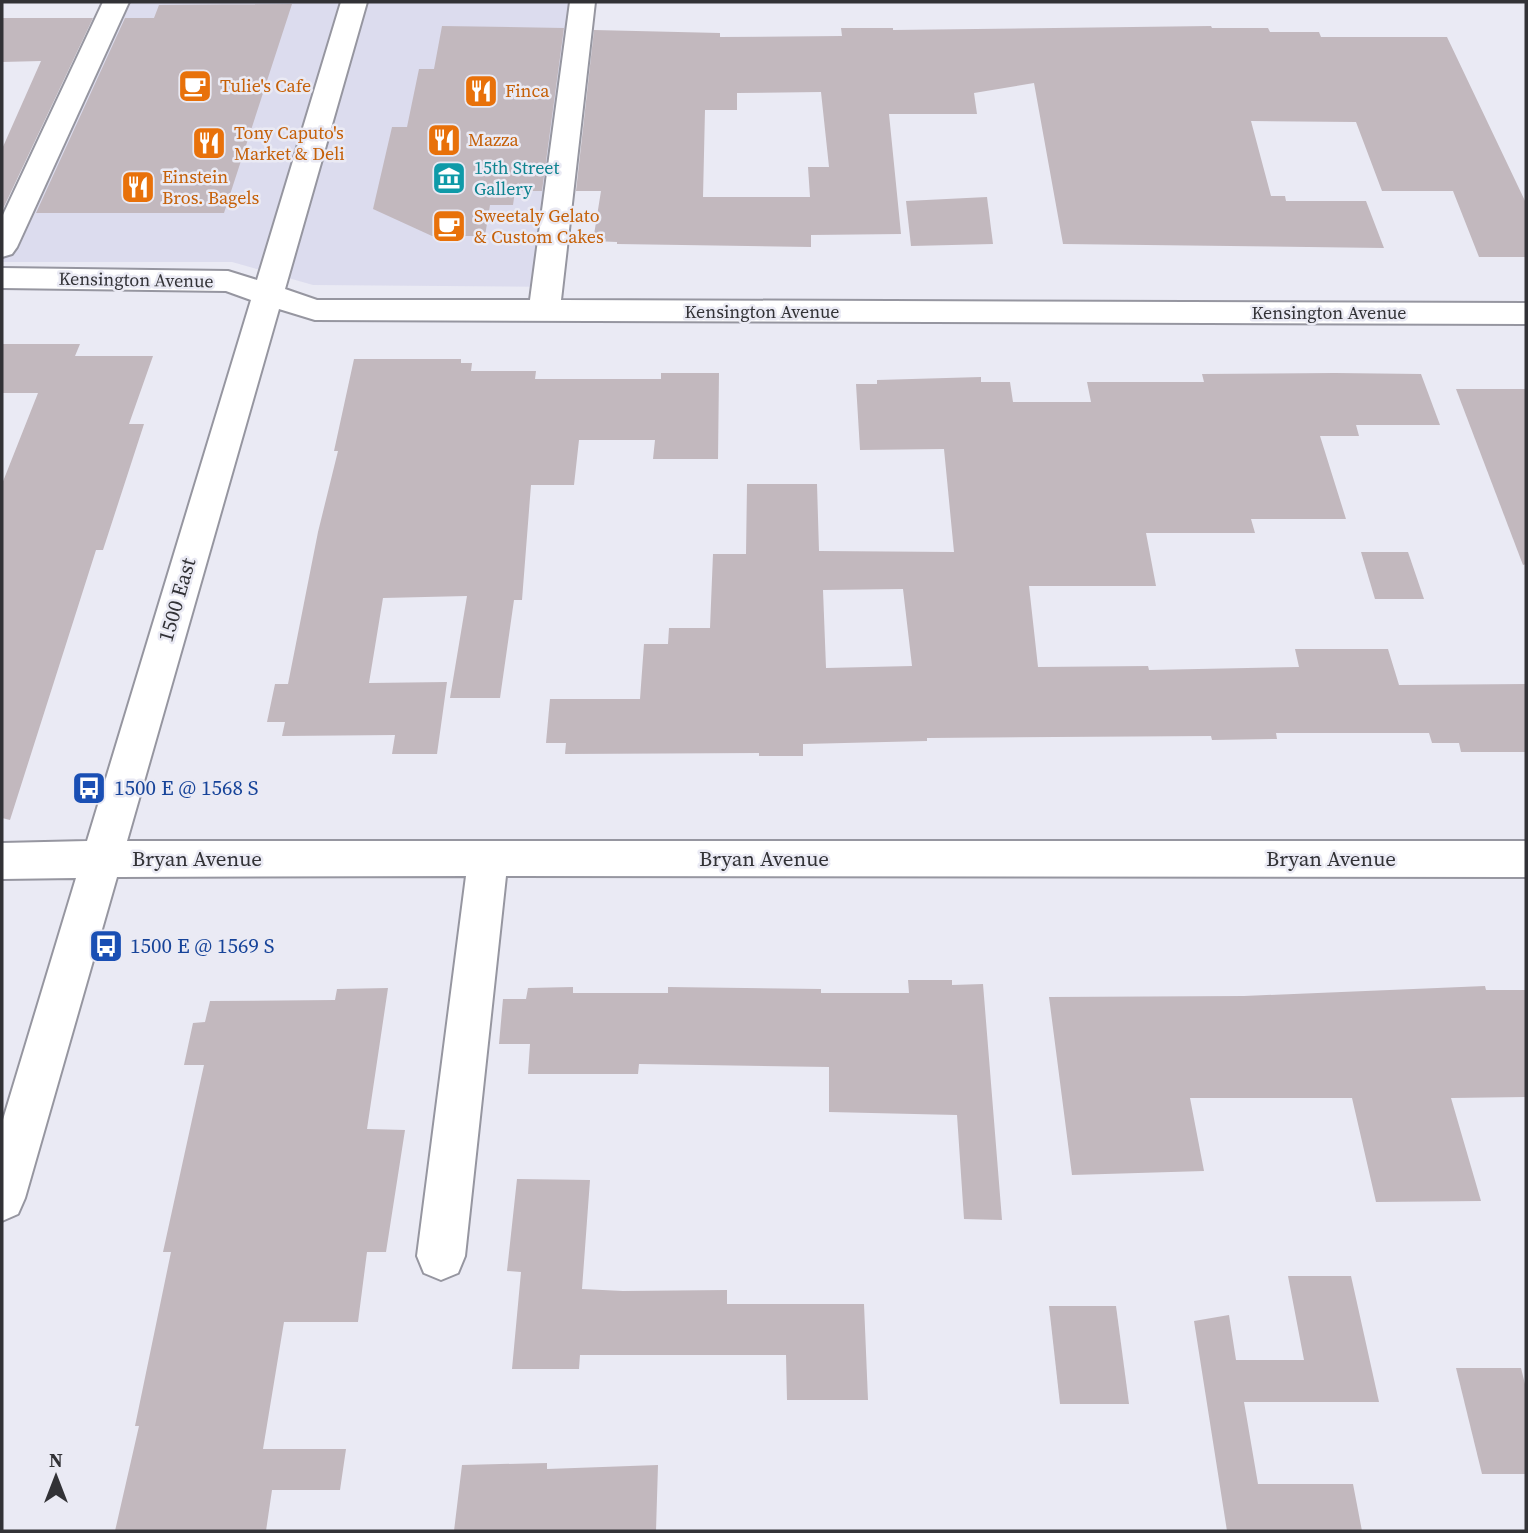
<svg xmlns="http://www.w3.org/2000/svg" width="1528" height="1533" font-family="'Source Serif 4',serif">
  <style>
    .built { fill: #dcdcee }
    .building { fill: #c2b8be; fill-rule: evenodd }
    .lines { fill: none; stroke-linecap: round; stroke-linejoin: round }
    .minor-casing { stroke: #9696a0; stroke-width: 4 }
    .minor { fill: #fff; fill-rule: evenodd }
    .labels { text-anchor: middle; stroke-width: 5; stroke-linejoin: round; paint-order: stroke }
    .far-food-label { font-size: 18px; fill: #c56008; stroke: #eaeaf4; text-anchor: start }
    .far-culture-label { font-size: 18px; fill: #0d838f; stroke: #eaeaf4; text-anchor: start }
    .far-street-label { font-size: 18px; fill: #323236; stroke: #eaeaf4 }
    .street-label { font-size: 21px; fill: #323236; stroke: #eaeaf4 }
    .transit-label { font-size: 21px; fill: #164399; stroke: #eaeaf4; text-anchor: start }
  </style>
  <rect width="100%" height="100%" fill="#eaeaf4"/>
  <polygon class="built" points="122,2 594,2 562,287 313,285 232,262 2,262 2,256"/>
  <g class="building">
    <polygon points="292,4 224,213 36,213 125,18 154,18 159,5"/>
    <polygon points="2,18 93,18 2,211 2,149 41,61 2,62"/>
    <polygon points="442,26 564,28 542,191 515,191 513,205 490,205 485,236 432,236 373,209 392,127 407,127 419,69 434,69"/>
    <path d="M 1211,26 L 1212,28 L 1268,28 L 1270,32 L 1319,32 L 1321,37 L 1447,37 L 1526,203 L 1526,257 L 1479,257 L 1453,191 L 1382,191 L 1356,122 L 1251,121 L 1271,196 L 1285,196 L 1286,201 L 1366,201 L 1384,248 L 1063,244 L 1034,83 L 974,93 L 977,114 L 889,114 L 901,234 L 811,235 L 811,247 L 617,244 L 617,242 L 593,241 L 601,191 L 576,191 L 594,30 L 720,33 L 720,37 L 842,36 L 841,28 L 893,28 L 893,30 ZM 821,92 L 829,167 L 808,167 L 810,197 L 703,197 L 705,110 L 737,110 L 737,93 Z"/>
    <polygon points="987,197 993,244 911,246 906,201"/>
    <polygon points="2,344 80,344 75,356 153,356 129,424 144,424 103,550 96,550 10,820 2,818 2,484 38,393 2,393"/>
    <polygon points="354,359 461,359 461,363 472,363 471,371 536,371 535,379 661,379 661,373 719,373 718,459 653,459 655,440 579,440 574,485 531,485 522,600 514,600 500,698 450,698 467,596 383,598 369,683 447,682 437,754 392,754 395,735 282,736 285,722 267,722 275,684 288,684 318,532 338,451 334,451"/>
    <path d="M 1335,373 L 1421,374 L 1440,425 L 1356,425 L 1359,436 L 1320,436 L 1346,519 L 1251,519 L 1255,533 L 1146,533 L 1156,586 L 1029,586 L 1038,667 L 1148,666 L 1149,670 L 1299,667 L 1295,649 L 1388,649 L 1399,685 L 1526,684 L 1526,752 L 1461,752 L 1459,743 L 1432,743 L 1429,733 L 1276,733 L 1277,739 L 1212,740 L 1211,736 L 927,738 L 927,741 L 803,744 L 803,756 L 759,756 L 759,753 L 565,754 L 566,743 L 546,743 L 550,699 L 640,699 L 644,644 L 668,644 L 669,628 L 710,628 L 713,554 L 746,554 L 747,484 L 817,484 L 819,551 L 954,552 L 944,449 L 860,450 L 856,384 L 877,384 L 877,380 L 981,377 L 981,382 L 1010,382 L 1013,402 L 1091,402 L 1087,382 L 1204,382 L 1202,374 ZM 903,589 L 912,666 L 826,668 L 823,590 Z"/>
    <polygon points="1456,389 1526,389 1526,564 1523,565"/>
    <polygon points="1361,552 1408,552 1424,599 1375,599"/>
    <polygon points="908,980 952,980 952,985 983,984 1002,1220 964,1219 957,1115 829,1112 829,1067 639,1064 638,1074 528,1074 530,1044 499,1044 503,999 526,999 528,988 573,987 573,993 668,993 668,987 821,989 821,993 909,993"/>
    <polygon points="1485,986 1486,990 1526,990 1526,1097 1451,1098 1481,1201 1376,1202 1352,1098 1190,1098 1204,1171 1072,1175 1049,997 1244,996"/>
    <polygon points="388,988 367,1129 405,1130 386,1252 367,1252 358,1322 284,1322 263,1449 346,1449 340,1490 272,1490 266,1531 115,1531 139,1426 135,1426 171,1252 163,1252 204,1065 184,1065 193,1023 205,1022 210,1001 335,1000 337,989"/>
    <polygon points="517,1179 590,1180 582,1289 623,1291 727,1290 727,1304 864,1304 868,1400 787,1400 786,1355 580,1355 579,1369 512,1369 521,1272 507,1271"/>
    <polygon points="1288,1276 1351,1276 1379,1402 1244,1402 1258,1484 1353,1484 1362,1531 1227,1531 1194,1321 1229,1315 1236,1360 1304,1360"/>
    <polygon points="1049,1306 1116,1306 1129,1404 1060,1404"/>
    <polygon points="1456,1368 1521,1368 1526,1388 1526,1474 1482,1474"/>
    <polygon points="547,1463 547,1469 658,1465 656,1531 454,1531 462,1465"/>
  </g>
  <g class="lines">
    <g class="minor-casing">
      <g id="minor">
        <polygon points="103,2 129,2 17,247 12,254 2,257 2,217"/>
        <polygon points="341,2 367,2 285,289 317,300 530,300 570,2 595,2 561,300 1526,303 1526,324 315,320 279,309 127,841 1526,841 1526,877 506,876 465,1256 458,1273 441,1280 424,1273 417,1256 466,876 117,877 25,1198 18,1214 2,1221 2,1123 76,878 2,879 2,843 87,841 251,300 226,291 2,288 2,268 228,271 257,280"/>
      </g>
    </g>
    <use href="#minor" class="minor"/>
  </g>
  <defs>
    <g id="cafe-square" transform="scale(1.75)"><rect x="-9" y="-9" width="18" height="18" rx="4" fill="#e8710a" stroke="#eaeaf4"/><path d="M-5.5-4.5H6V0H3Q3 3.5 0 3.5H-2.5Q-5.5 3.5-5.5 0ZM3-3.2v2h1.7v-2ZM-6 4.5H4V6H-6Z" fill="#fff"/></g>
    <g id="restaurant-square" transform="scale(1.75)"><rect x="-9" y="-9" width="18" height="18" rx="4" fill="#e8710a" stroke="#eaeaf4"/><path d="M-5-6h1v4h1v-4h1v4h1v-4h1v5L-1.5 .5V6h-2V.5L-5-1ZM5-6V6H3V1.5H1.5Q1.5-4 5-6Z" fill="#fff"/></g>
    <g id="museum-square" transform="scale(1.75)"><rect x="-9" y="-9" width="18" height="18" rx="4" fill="#0f9aa8" stroke="#eaeaf4"/><path d="M0-6L6-3V-2H-6V-3ZM-5-1h2V3h-2ZM-1-1h2V3h-2ZM3-1h2V3H3ZM-6 4H6V6H-6Z" fill="#fff"/></g>
    <g id="bus-square" transform="scale(1.75)"><rect x="-9" y="-9" width="18" height="18" rx="4" fill="#1a4fb4" stroke="#eaeaf4"/><path d="M-5-6H5V4H4V6H2V4H-2V6H-4V4H-5ZM-3.5-4V0h7V-4ZM-3.5 1.2v1.5H-2V1.2ZM2 1.2v1.5H3.5V1.2Z" fill="#fff"/></g>
  </defs>
  <g fill-rule="evenodd">
    <use href="#cafe-square" x="195" y="86"/>
    <use href="#restaurant-square" x="481" y="91"/>
    <use href="#restaurant-square" x="444" y="140"/>
    <use href="#restaurant-square" x="209" y="143"/>
    <use href="#museum-square" x="449" y="178"/>
    <use href="#restaurant-square" x="138" y="187"/>
    <use href="#cafe-square" x="449" y="226"/>
    <use href="#bus-square" x="89" y="788"/>
    <use href="#bus-square" x="106" y="946"/>
  </g>
  <g class="labels">
    <g class="far-food-label">
      <text x="220" y="92">Tulie's Cafe</text>
      <text x="505" y="97">Finca</text>
      <text x="234" y="139">Tony Caputo's<tspan x="234" dy="21">Market &amp; Deli</tspan></text>
      <text x="468" y="146">Mazza</text>
      <text x="162" y="183">Einstein<tspan x="162" dy="21">Bros. Bagels</tspan></text>
      <text x="474" y="222">Sweetaly Gelato<tspan x="474" dy="21">&amp; Custom Cakes</tspan></text>
    </g>
    <g class="far-culture-label">
      <text x="474" y="174">15th Street<tspan x="474" dy="21">Gallery</tspan></text>
    </g>
    <g class="far-street-label">
      <text transform="translate(136 280) rotate(1)" y="6">Kensington Avenue</text>
      <text x="762" y="318">Kensington Avenue</text>
      <text x="1329" y="319">Kensington Avenue</text>
    </g>
    <g class="street-label">
      <text transform="translate(177 600) rotate(-74)" y="7">1500 East</text>
      <text x="197" y="866">Bryan Avenue</text>
      <text x="764" y="866">Bryan Avenue</text>
      <text x="1331" y="866">Bryan Avenue</text>
    </g>
    <g class="transit-label">
      <text x="114" y="795">1500 E @ 1568 S</text>
      <text x="130" y="953">1500 E @ 1569 S</text>
    </g>
  </g>
  <rect width="1528" height="1533" fill="none" stroke="#323236" stroke-width="7"/>
  <g transform="translate(56 1477)" stroke="#eaeaf4" stroke-width="5" paint-order="stroke">
  <path d="M0-5L12 26L0 18L-12 26Z" fill="#323236"/>
  <text y="-10" font-size="19" font-weight="bold" text-anchor="middle" fill="#323236">N</text>
  </g>
</svg>
